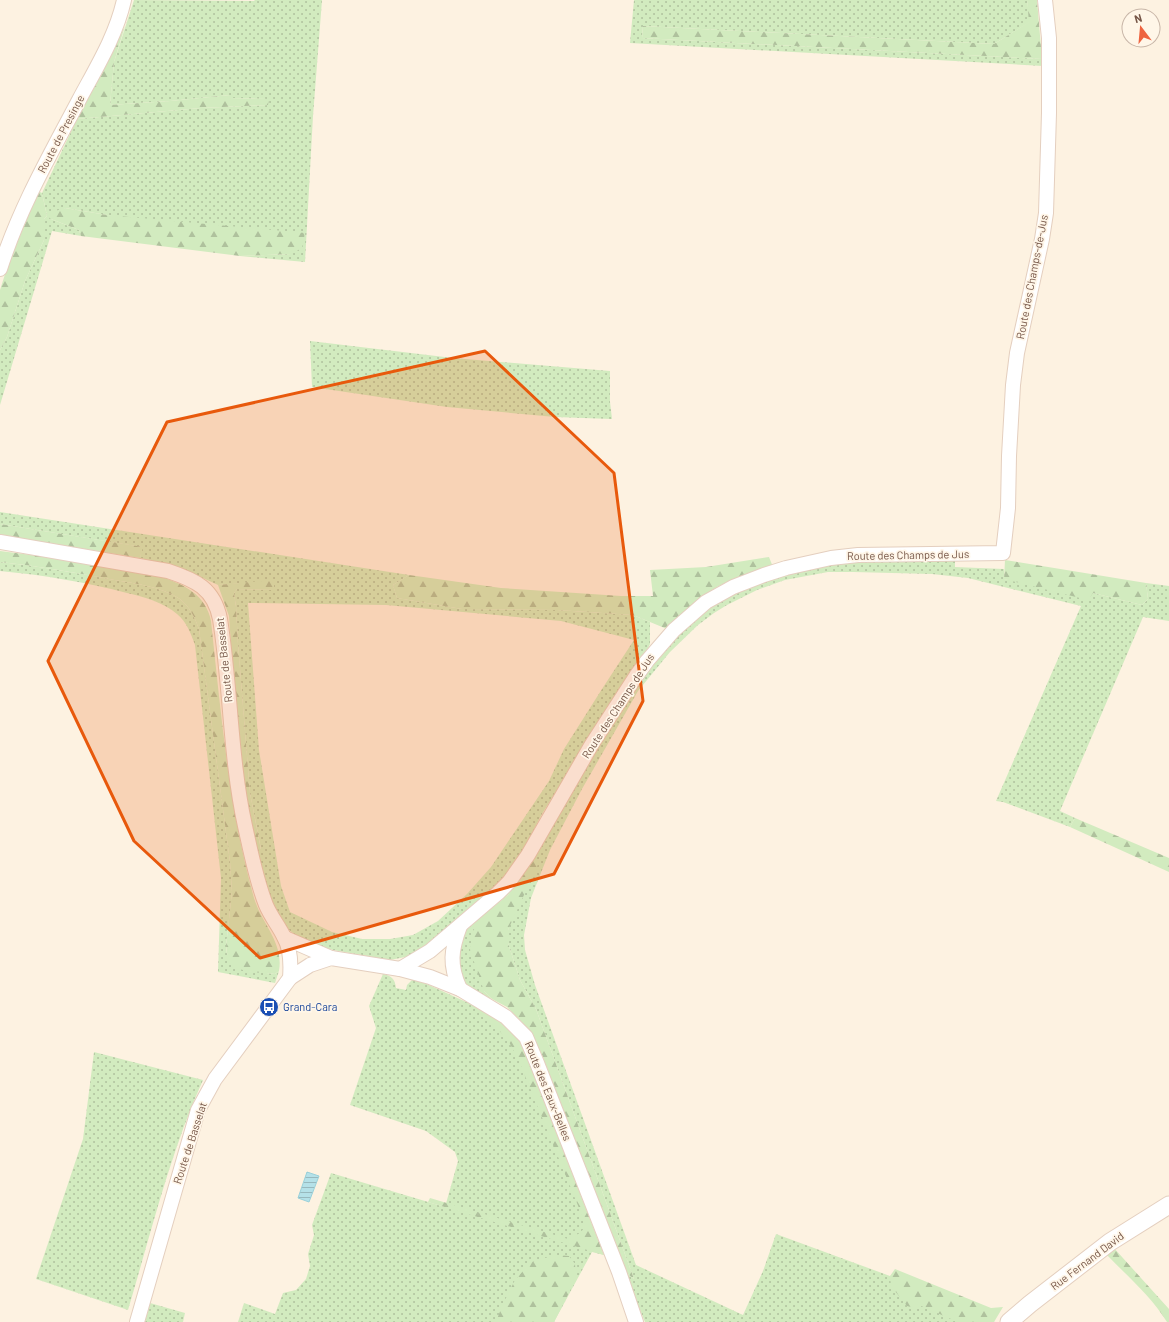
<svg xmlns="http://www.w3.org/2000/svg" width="1169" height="1322" font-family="Barlow,sans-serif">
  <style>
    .grass { fill: url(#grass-dots); fill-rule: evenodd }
    .forest { fill: url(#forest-firs) }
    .water { fill: url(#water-rules); stroke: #9ad1da }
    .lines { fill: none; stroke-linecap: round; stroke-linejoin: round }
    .minor-casing { stroke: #e4cfbf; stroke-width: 16 }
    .tertiary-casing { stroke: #e4cfbf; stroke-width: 19 }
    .minor { stroke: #fff; stroke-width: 14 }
    .tertiary { stroke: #fff; stroke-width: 17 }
    .marked { fill: #e8590c; fill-opacity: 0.2; stroke: #e8590c; stroke-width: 3; stroke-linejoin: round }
    .labels { text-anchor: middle; stroke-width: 3.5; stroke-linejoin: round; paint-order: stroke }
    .street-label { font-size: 11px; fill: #765647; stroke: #fff6e8 }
    .transit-label { font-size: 11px; fill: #164399; stroke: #fff6e8; text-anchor: start }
  </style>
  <defs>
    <pattern id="grass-dots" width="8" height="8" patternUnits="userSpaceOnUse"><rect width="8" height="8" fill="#d2ebbf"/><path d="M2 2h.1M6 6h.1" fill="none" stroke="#afc19d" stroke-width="1.8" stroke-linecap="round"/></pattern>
    <pattern id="forest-firs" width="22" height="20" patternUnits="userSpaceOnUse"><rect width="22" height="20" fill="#d2ebbf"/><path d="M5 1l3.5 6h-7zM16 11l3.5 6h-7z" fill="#afc19d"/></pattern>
    <pattern id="water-rules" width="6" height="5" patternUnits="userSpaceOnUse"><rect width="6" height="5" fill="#b5e1e8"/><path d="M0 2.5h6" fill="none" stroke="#98b9be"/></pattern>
  </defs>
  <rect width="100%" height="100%" fill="#fdf2e1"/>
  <g class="grass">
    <polygon points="134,0 254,1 255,0 322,0 313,116 305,262 240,256 291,254 107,215 65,208 51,219 79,230 81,236 52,231 0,405 0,350 7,337 25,281 44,240 44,219 47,216 42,193 77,119 201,108 268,105 268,99 230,98 230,95 170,101 110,105 114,62"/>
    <polygon points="634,0 1027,0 1030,22 994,44 643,26 642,38 1042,59 1043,66 630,43"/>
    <polygon points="310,341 453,358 610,371 610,402 612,419 555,417 447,407 312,387"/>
    <path d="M 0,512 L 409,575 L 393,585 L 397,598 L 462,609 L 557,610 L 633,615 L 650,622 L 650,644 L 645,654 L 614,698 L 542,814 L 519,858 L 503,879 L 477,903 L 435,939 L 410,956 L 390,960 L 333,950 L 311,944 L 299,938 L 288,929 L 272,904 L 266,887 L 255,849 L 261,849 L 250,793 L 238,644 L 236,607 L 234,593 L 237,589 L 274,590 L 274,581 L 218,585 L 179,567 L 140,558 L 142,547 L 0,524 ZM 248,603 L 386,605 L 561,621 L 634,640 L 602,689 L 564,749 L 549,781 L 491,867 L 467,894 L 438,921 L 413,935 L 390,939 L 362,939 L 332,932 L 290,912 L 281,886 L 259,750 Z"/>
    <polygon points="955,558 955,567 1004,569 1004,579 1093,593 1142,605 1148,599 1146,583 1169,586 1169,621 1143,617 1060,811 1075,818 1070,827 1003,802 996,801 1081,606 968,578 932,574 853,572 828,572 785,580 757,590 727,605 714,613 698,625 670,652 638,691 582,789 550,850 531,898 524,935 525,950 535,985 636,1265 743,1315 763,1271 776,1234 890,1276 988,1322 645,1322 624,1271 634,1279 536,1009 520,980 508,943 508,930 533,860 508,895 488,911 484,991 492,999 465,987 456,965 464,934 471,923 502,896 587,761 654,658 709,605 758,581 839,561"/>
    <path d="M 0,562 C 37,566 73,572 109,579 C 131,583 161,586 180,599 C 190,607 195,618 199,629 L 230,862 L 232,892 L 226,946 L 227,954 L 249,971 L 275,974 L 279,971 L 275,983 L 218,972 L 221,878 L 195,645 C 191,634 187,622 177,614 C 163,602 144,597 127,593 C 85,582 43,575 0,571 Z"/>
    <path d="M 383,974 C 392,976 395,979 396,988 L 406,990 L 407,985 L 412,980 L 420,981 L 495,1015 L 507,1026 L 604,1255 L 592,1252 L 554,1322 L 238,1322 L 244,1303 L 275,1314 L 283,1293 L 296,1290 L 306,1279 L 310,1266 L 308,1254 L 314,1235 L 312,1225 L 331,1173 L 445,1207 L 458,1161 L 455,1152 L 426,1131 L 350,1105 L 376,1028 L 369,1006 Z"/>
    <path d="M 94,1052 L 203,1080 C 170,1153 151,1233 128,1310 L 36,1279 L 83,1139 Z"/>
    <polygon points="150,1303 185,1313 183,1322 145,1322"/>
  </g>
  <g class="forest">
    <polygon points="1027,0 1037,0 1042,59 642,38 643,26 994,44 1029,22"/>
    <polygon points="125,26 114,62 110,105 170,101 230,95 230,98 269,99 268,105 201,108 77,119"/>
    <polygon points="38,191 42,193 47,216 49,213 65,208 107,215 305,233 302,248 291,254 240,256 81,236 79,230 51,219 47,216 44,219 44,240 25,281 7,337 0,350 0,290 7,268"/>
    <polygon points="0,524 143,547 140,558 0,535"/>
    <path d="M 0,551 L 55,558 L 161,577 C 184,584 206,595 211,621 C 221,714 229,808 254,898 C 262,924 284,943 279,971 L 275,974 C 262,972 239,974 230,962 C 227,957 227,951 226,946 L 232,892 L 230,862 L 199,629 C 195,618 190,607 180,599 C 161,586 131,583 109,579 C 73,572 37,566 0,562 Z"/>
    <path d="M 769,557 L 773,567 C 755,573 734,578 717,587 C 698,598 682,613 667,629 L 633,615 L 557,610 L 462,609 L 397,598 L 393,585 L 409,575 L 501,588 L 621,596 L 653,596 L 650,570 L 706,567 Z"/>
    <polygon points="1005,560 1146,583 1148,599 1142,605 1093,593 1088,600 1004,579"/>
    <polygon points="274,580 274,590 237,589 234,593 236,607 238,644 250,793 261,850 255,849 246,797 236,715 229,616 218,585"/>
    <polygon points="1075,818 1169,858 1169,872 1070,827"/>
    <polygon points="533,860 539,862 508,930 508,943 520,980 536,1009 634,1279 624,1271 542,1055 532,1036 521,1021 507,1007 492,999 484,991 470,950 473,931 478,923 488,911 508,895"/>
    <polygon points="478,1008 495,1015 517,1037 524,1049 604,1255 428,1202 430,1198 568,1239 580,1233 585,1227 579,1208 519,1061 508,1040"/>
    <path d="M 1113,1247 L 1169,1309 L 1169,1322 L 1167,1322 C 1151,1296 1126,1275 1105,1253 Z"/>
    <polygon points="556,1255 569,1256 575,1264 576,1279 554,1322 496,1322 502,1306 515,1280 531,1262"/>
    <polygon points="895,1269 991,1308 1003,1307 994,1322 958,1322 919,1305 915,1308 907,1306 891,1286 890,1276"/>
  </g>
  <polygon class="water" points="307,1172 319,1176 309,1202 298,1198"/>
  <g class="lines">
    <g class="minor-casing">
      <g id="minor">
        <path d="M 0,269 C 19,209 50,155 79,100 C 96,68 116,36 124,0"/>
        <path d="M 0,542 L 168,571 C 195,580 214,588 220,619 C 231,688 230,758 245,826 C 251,853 256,880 266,905 C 271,917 279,926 284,937 C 291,949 291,965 290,978 L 215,1079 L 198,1110 L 137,1322"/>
        <polyline points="285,938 331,958"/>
        <polyline points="400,969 430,951 498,893 509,882 528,855 592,744 636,676 647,661 674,630 706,602 733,587 764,575 786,568 831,558 858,555 1003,553 1008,508 1009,456 1013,385 1017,353 1042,239 1046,213 1049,113 1049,38 1045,0"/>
        <polyline points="290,978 310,965 331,958 400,969 430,977 460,989 506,1017 526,1037 537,1063 619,1272 636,1322"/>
        <path d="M 460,989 C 449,965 451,950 460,926"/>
      </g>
    </g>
    <g class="tertiary-casing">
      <polyline id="tertiary" points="1009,1322 1030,1304 1110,1242 1169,1205"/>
    </g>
    <use href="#minor" class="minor"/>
    <use href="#tertiary" class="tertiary"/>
  </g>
  <path class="marked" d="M 485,351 L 614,473 L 643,701 L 554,874 L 260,958 L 134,841 L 48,661 L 167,422 Z"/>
  <defs>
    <g id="bus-disc" transform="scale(1)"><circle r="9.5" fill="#1a4fb4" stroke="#fff6e8"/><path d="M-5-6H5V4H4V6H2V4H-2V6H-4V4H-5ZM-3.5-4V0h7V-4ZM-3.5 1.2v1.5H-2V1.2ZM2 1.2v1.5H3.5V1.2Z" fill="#fff"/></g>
  </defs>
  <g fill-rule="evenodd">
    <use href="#bus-disc" x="269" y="1007"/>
  </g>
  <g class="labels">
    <g class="street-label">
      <text transform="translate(61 134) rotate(-62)" y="4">Route de Presinge</text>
      <text transform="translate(1032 277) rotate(-79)" y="4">Route des Champs-de-Jus</text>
      <text transform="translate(908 555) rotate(-1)" y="4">Route des Champs de Jus</text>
      <text transform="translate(224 660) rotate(-96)" y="4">Route de Basselat</text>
      <text transform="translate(618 706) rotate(-57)" y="4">Route des Champs de Jus</text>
      <text transform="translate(548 1091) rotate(68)" y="4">Route des Eaux-Belles</text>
      <text transform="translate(190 1143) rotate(-72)" y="4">Route de Basselat</text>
      <text transform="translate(1087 1261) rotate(-37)" y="4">Rue Fernand David</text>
    </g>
    <g class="transit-label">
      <text x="283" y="1011">Grand-Cara</text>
    </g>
  </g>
  <g transform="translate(1141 28) rotate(344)"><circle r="19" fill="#fff6e8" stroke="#c8b6a8"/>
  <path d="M0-3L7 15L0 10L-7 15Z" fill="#ee633f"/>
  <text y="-6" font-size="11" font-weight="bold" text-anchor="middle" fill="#765647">N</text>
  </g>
</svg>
